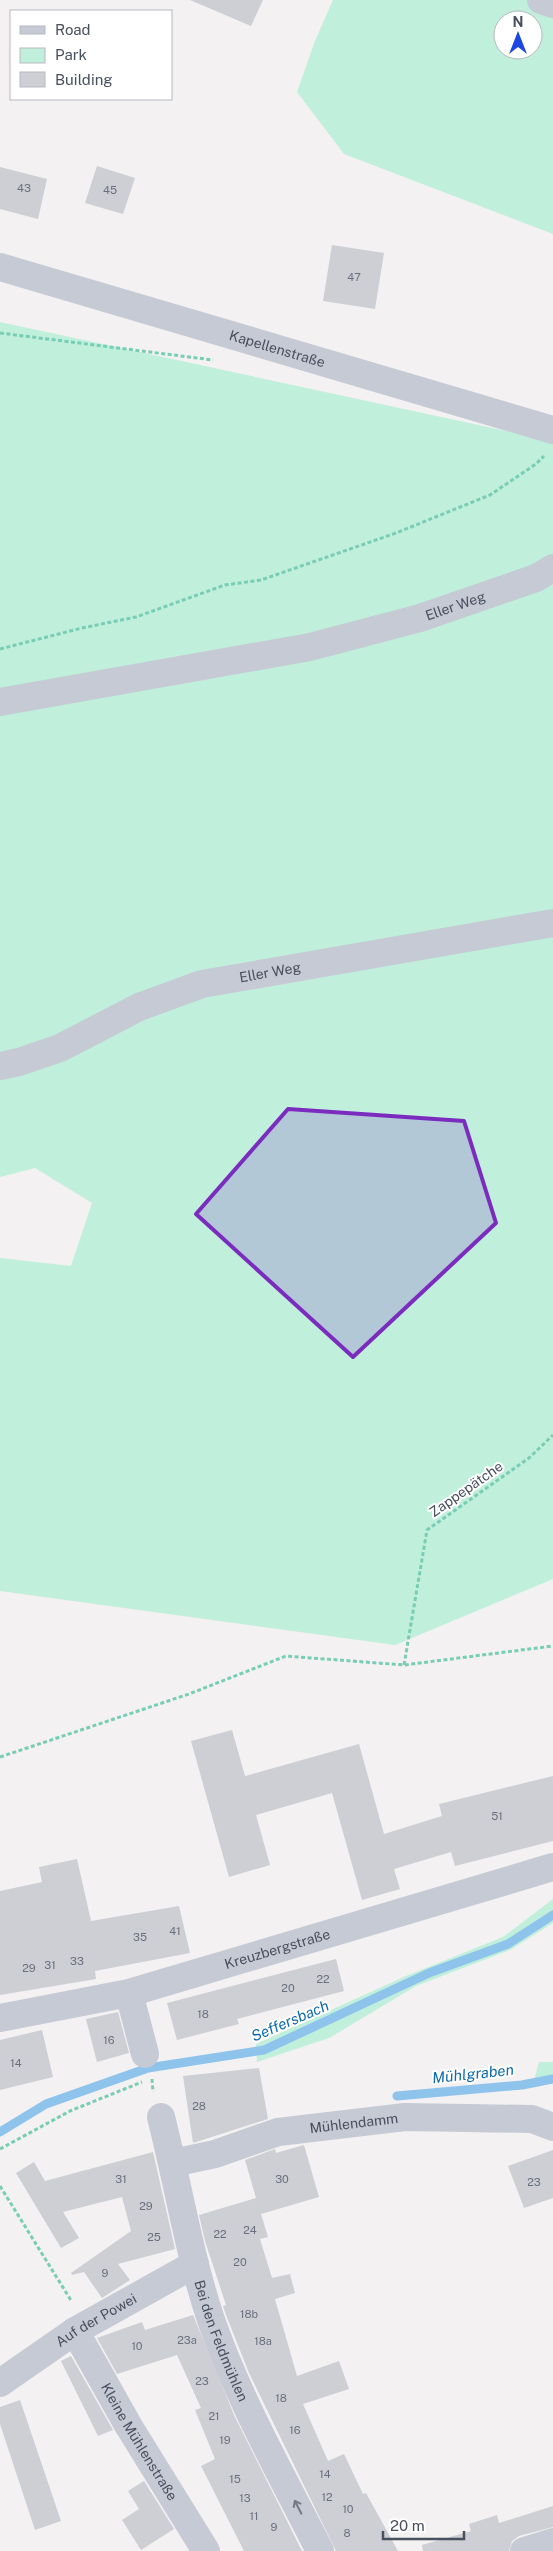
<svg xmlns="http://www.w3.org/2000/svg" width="553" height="2551" font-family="'Public Sans',sans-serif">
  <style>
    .green { fill: #c0efdc; fill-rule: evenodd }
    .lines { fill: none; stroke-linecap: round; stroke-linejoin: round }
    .stream { stroke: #8ec4ec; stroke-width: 9 }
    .building { fill: #cdcfd5 }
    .path { stroke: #78cdb5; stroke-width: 3; stroke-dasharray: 4 2.5; stroke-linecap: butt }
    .minor { stroke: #c5cad5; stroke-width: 28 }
    .oneway { stroke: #747a88 }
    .marked { fill: #7b2cbf; fill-opacity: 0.2; stroke: #7b2cbf; stroke-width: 4; stroke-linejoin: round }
    .labels { text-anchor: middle; stroke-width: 4; stroke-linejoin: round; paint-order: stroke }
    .number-label { font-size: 11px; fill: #696f7c }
    .street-label { font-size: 14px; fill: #484f5e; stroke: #fff }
    .water-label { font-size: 15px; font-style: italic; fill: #0e69ac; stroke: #fff }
  </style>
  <rect width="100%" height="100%" fill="#f3f1f1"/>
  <g class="green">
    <path d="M 333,0 L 553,0 L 553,234 L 344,154 L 297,92 L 315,41 ZM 503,20 L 533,20 L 533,50 L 503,50 Z"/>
    <polygon points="0,322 553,441 553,1579 395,1645 0,1591 0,1258 71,1266 92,1203 35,1168 0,1177"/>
    <polygon points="553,1899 553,1923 510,1950 416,1986 329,2038 257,2062 256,2044 406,1976 503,1937"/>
    <polygon points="539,2062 553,2062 553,2083 532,2088"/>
  </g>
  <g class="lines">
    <g class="stream">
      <polyline points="397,2096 522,2085 553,2079"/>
      <polyline points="0,2132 46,2104 148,2068 264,2050 429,1973 508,1944 553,1915"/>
    </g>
  </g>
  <g class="building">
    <polygon points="190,0 263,0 251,26"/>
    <polygon points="97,166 135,178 123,214 85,203"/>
    <polygon points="0,167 47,179 38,219 0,209"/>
    <polygon points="332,245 384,253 375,309 323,301"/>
    <polygon points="232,1730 245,1776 359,1744 384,1834 442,1816 439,1804 553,1776 553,1841 455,1866 451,1852 394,1869 400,1889 362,1900 332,1793 256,1815 270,1865 229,1877 191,1741"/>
    <polygon points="77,1859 91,1921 179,1906 190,1953 95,1971 96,1979 0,1995 0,1891 42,1882 39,1867"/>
    <polygon points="336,1959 344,1991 237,2019 239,2024 177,2040 167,2003"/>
    <polygon points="118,2012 129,2053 97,2062 86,2019"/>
    <polygon points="42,2030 53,2077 0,2090 0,2040"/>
    <polygon points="259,2068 268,2119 193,2143 183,2076"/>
    <polygon points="304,2145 319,2197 261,2214 268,2237 260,2239 272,2278 290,2274 295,2293 275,2299 297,2376 339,2361 349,2389 303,2404 328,2461 344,2454 363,2494 366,2493 398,2551 336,2551 249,2373 226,2315 223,2306 226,2305 205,2241 199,2215 256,2198 245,2160 275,2149 276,2153"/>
    <polygon points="553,2150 553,2198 524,2208 508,2166"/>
    <polygon points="153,2152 175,2249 118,2264 130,2280 102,2298 84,2272 72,2275 71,2273 131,2231 122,2197 63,2212 79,2238 61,2248 16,2173 34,2162 45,2181"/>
    <polygon points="193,2315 234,2415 302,2551 244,2551 201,2466 215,2459 195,2410 201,2408 177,2355 117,2374 97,2338 142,2322 145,2330"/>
    <polygon points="71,2356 113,2430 98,2436 61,2361"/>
    <polygon points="20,2400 61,2521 35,2530 0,2424 0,2407"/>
    <polygon points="144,2481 174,2529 141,2550 122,2520 139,2509 128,2491"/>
    <polygon points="553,2506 553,2527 519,2536 512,2541 509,2551 423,2551 422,2545 471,2531 469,2524 497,2515 499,2523"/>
  </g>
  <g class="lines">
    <g class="path">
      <polyline points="0,333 213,360"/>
      <polyline points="0,649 82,628 136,617 225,585 261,580 396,533 490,495 536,464 544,456"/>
      <polyline points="404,1665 427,1530 529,1458 553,1435"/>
      <polyline points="0,1757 189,1694 286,1656 404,1665 553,1646"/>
      <polyline points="152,2079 153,2092"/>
      <polyline points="0,2149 70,2111 142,2082"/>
      <polyline points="0,2186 72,2302"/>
    </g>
    <g class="minor">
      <polyline points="541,0 553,4"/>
      <path id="s1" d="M 0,267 L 553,430"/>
      <path id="s2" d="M 0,702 L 310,647 L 420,618 L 536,578 L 553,568"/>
      <path id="s3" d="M 0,1066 L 19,1062 L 60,1048 L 139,1007 L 202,984 L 553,923"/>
      <polyline points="129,1993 145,2054"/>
      <path id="s4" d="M 0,2018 L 129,1993 L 553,1867"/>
      <path id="s5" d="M 161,2117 C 178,2184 189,2254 211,2320 C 239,2400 282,2476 320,2551"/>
      <path id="s6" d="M 173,2163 L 215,2154 L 278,2132 L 405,2117 L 532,2119 L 553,2127"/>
      <path id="s7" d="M 75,2331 L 128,2425 L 206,2551"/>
      <path id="s8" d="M 0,2383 L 75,2331 L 195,2264"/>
      <polyline points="524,2551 553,2542"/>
    </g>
  </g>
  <defs><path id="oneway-shaft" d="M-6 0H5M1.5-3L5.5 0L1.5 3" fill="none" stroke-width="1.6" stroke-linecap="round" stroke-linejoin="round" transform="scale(1.25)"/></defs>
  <use class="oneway" href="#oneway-shaft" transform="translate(298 2507) rotate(-117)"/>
  <path class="marked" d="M 288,1109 L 464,1121 L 496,1223 L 353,1357 L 196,1214 Z"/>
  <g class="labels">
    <g class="number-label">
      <text x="24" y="192">43</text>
      <text x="110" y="194">45</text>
      <text x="354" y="281">47</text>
      <text x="497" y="1820">51</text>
      <text x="175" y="1935">41</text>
      <text x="140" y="1941">35</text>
      <text x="77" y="1965">33</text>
      <text x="50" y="1969">31</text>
      <text x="29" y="1972">29</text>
      <text x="323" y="1983">22</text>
      <text x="288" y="1992">20</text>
      <text x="203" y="2018">18</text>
      <text x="109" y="2044">16</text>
      <text x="16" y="2067">14</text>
      <text x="199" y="2110">28</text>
      <text x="121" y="2183">31</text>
      <text x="282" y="2183">30</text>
      <text x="534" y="2186">23</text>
      <text x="146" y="2210">29</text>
      <text x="250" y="2234">24</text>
      <text x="220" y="2238">22</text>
      <text x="154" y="2241">25</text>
      <text x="240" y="2266">20</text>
      <text x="105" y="2277">9</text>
      <text x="249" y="2318">18b</text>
      <text x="187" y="2344">23a</text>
      <text x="263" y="2345">18a</text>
      <text x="137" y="2350">10</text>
      <text x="202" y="2385">23</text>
      <text x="281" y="2402">18</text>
      <text x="214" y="2420">21</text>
      <text x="295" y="2434">16</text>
      <text x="225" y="2444">19</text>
      <text x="325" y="2478">14</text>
      <text x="235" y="2483">15</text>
      <text x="327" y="2501">12</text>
      <text x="245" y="2502">13</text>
      <text x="348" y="2513">10</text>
      <text x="254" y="2520">11</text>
      <text x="274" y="2531">9</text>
      <text x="347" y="2537">8</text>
    </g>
    <g class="street-label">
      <text dy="5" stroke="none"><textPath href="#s1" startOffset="289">Kapellenstraße</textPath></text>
      <text dy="5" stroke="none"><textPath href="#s2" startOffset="466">Eller Weg</textPath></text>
      <text dy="5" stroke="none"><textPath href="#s3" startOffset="288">Eller Weg</textPath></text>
      <text transform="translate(466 1489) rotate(-35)" y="5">Zappepätche</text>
      <text dy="5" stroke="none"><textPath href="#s4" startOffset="286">Kreuzbergstraße</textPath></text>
      <text dy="5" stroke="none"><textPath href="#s6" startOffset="186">Mühlendamm</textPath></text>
      <text dy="5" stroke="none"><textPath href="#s8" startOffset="115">Auf der Powei</textPath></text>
      <text dy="5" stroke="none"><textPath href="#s5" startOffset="232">Bei den Feldmühlen</textPath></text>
      <text dy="5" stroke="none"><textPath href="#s7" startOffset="128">Kleine Mühlenstraße</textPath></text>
    </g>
    <g class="water-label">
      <text transform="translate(290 2021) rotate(-23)" y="5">Seffersbach</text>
      <text transform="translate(473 2074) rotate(-6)" y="5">Mühlgraben</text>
    </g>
  </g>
  <rect x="10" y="10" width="162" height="90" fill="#ffffff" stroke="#b6b9bf"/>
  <rect x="20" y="26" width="25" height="8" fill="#c5cad5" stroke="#b6b9bf"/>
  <text x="55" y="35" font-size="15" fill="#484f5e">Road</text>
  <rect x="20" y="48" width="25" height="15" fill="#c0efdc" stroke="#b6b9bf"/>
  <text x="55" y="60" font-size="15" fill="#484f5e">Park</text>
  <rect x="20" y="72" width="25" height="15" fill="#cdcfd5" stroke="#b6b9bf"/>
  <text x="55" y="85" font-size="15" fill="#484f5e">Building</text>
  <g transform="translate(518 35)"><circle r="24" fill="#ffffff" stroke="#b6b9bf"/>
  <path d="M0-4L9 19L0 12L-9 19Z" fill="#1b48e3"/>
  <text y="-8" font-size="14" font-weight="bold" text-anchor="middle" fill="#484f5e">N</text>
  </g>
  <path d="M383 2531v8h81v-8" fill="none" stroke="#484f5e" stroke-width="2.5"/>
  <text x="390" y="2531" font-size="15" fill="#484f5e" stroke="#ffffff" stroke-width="4" paint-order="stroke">20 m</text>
</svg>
